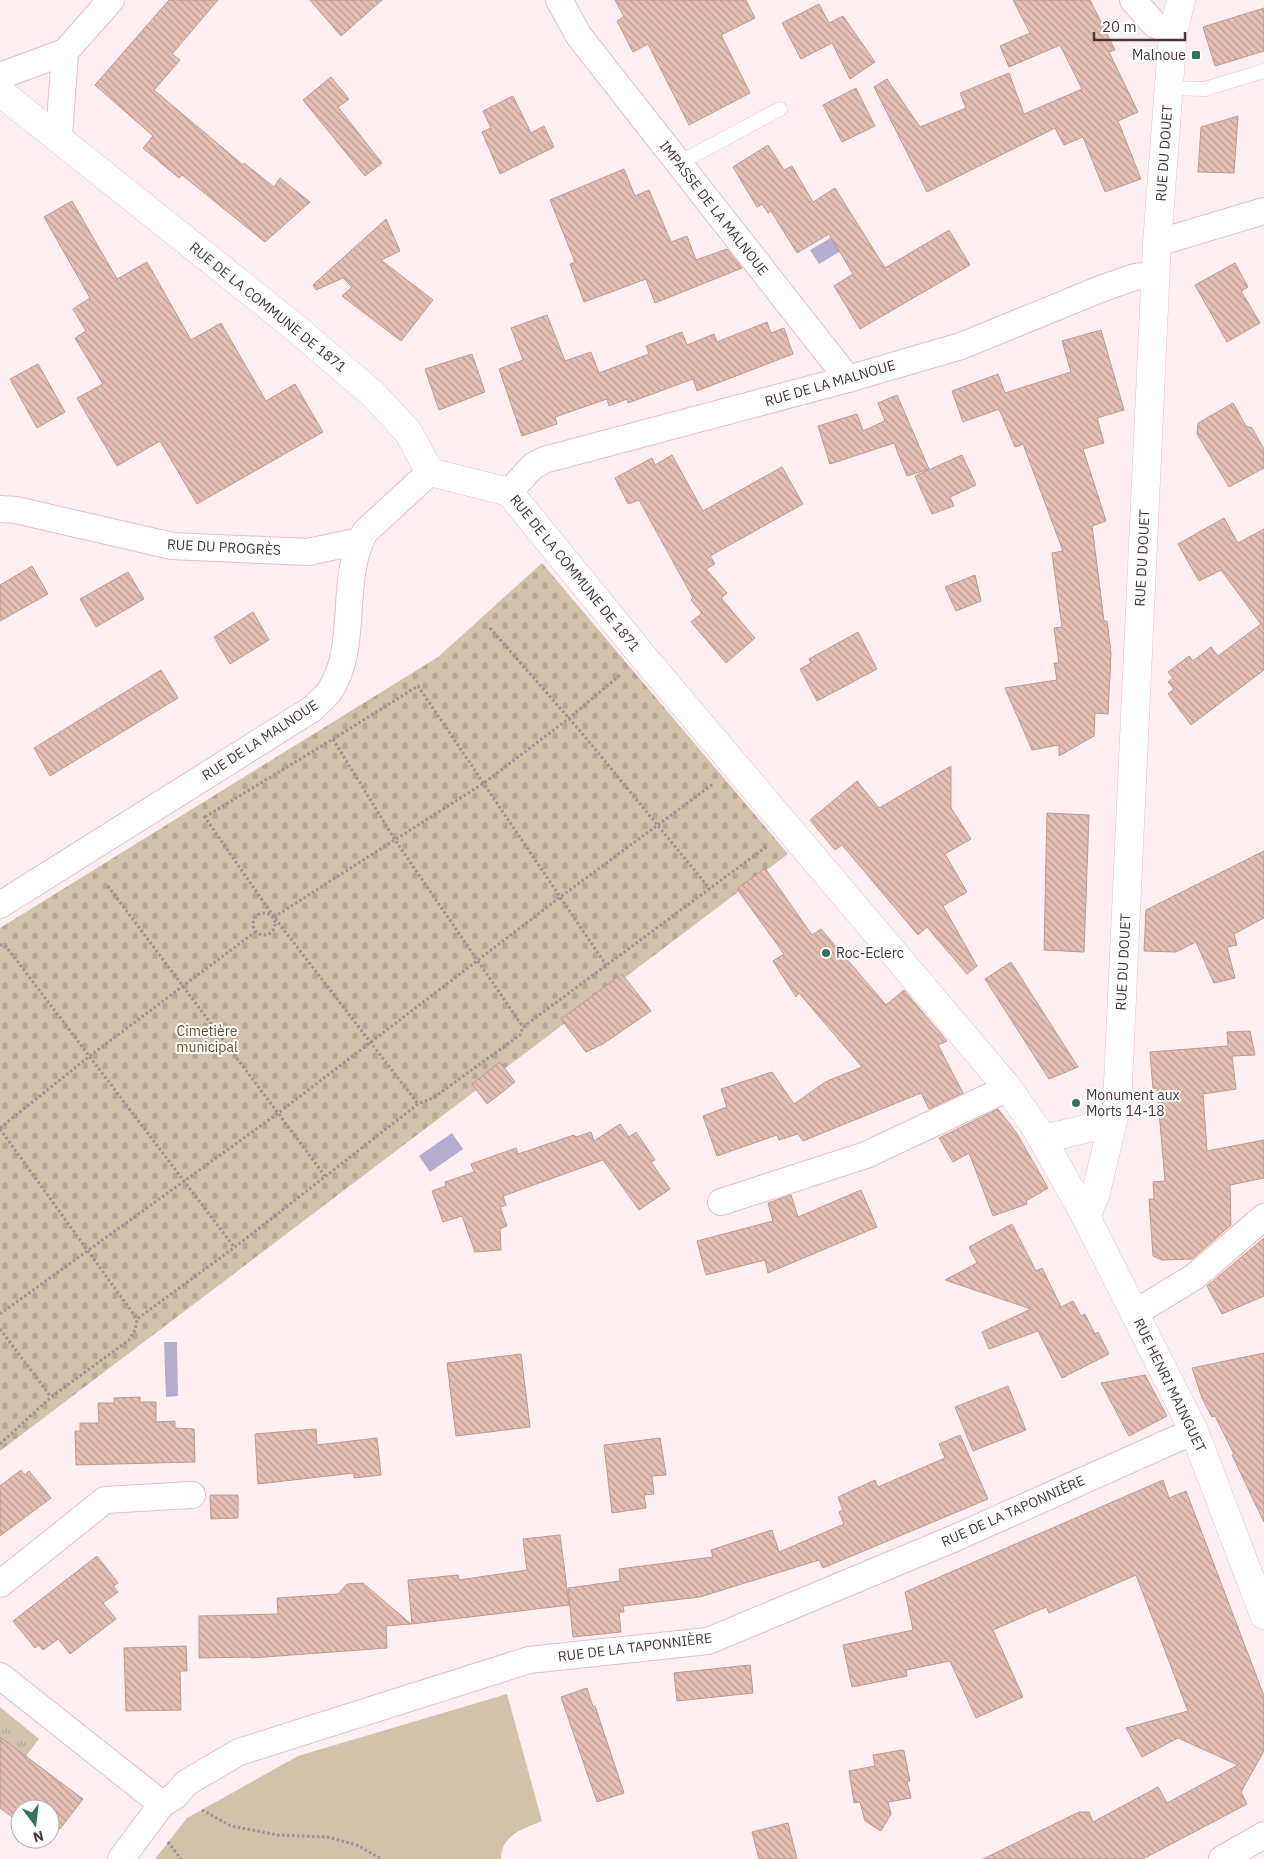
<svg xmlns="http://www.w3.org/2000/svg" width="1264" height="1859" font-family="'IBM Plex Sans',sans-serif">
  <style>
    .grass { fill: url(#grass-tufts) }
    .cemetery { fill: url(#cemetery-stones) }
    .green { fill: #d4c1a9 }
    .water { fill: #b4adce }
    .building { fill: url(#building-back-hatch); stroke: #bf9a8f }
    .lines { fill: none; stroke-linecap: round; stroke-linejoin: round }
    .service-casing { stroke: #e6bfc8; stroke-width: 15 }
    .minor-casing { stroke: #e6bfc8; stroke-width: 28 }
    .tertiary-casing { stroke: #e6bfc8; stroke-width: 29 }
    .path { stroke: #a29195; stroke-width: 3; stroke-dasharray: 2.5 2.5; stroke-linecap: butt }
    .service { stroke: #fff; stroke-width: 14 }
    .minor { stroke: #fff; stroke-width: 26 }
    .tertiary { stroke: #fff; stroke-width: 28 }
    .poi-dot { fill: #317362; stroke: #fff; stroke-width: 2 }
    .labels { text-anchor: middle; stroke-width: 4; stroke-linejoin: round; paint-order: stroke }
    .poi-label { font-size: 14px; fill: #47373b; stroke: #fff; text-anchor: start }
    .street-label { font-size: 14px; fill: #47373b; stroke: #fff }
    .park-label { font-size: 14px; fill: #6b4919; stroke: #fff }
  </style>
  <defs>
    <pattern id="grass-tufts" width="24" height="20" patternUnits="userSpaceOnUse" patternTransform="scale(1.25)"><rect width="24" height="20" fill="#d4c1a9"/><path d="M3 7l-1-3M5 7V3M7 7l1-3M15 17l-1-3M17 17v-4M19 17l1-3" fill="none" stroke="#b7a692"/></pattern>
    <pattern id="cemetery-stones" width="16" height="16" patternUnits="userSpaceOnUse" patternTransform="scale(1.25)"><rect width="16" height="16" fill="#d4c1a9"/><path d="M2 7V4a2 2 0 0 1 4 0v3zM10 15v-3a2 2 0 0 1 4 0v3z" fill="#b7a692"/></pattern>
    <pattern id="building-back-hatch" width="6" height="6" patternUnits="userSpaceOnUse" patternTransform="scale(1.25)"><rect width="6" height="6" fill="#e5bfb3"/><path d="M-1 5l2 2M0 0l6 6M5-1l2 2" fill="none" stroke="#bb9c93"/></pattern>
  </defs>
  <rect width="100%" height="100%" fill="#ffeef2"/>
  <polygon class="grass" points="0,1707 39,1739 0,1790"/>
  <polygon class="cemetery" points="542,563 788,854 0,1451 0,928 438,657"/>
  <path class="green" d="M 507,1694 L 542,1821 C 523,1829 501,1835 501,1859 L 155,1859 L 187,1818 L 298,1756 Z"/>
  <g class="water">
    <polygon points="846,229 854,243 819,264 810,250"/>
    <polygon points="452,1133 463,1149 430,1172 419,1156"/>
    <polygon points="164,1342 177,1342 178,1396 166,1397"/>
  </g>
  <g class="building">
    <polygon points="169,0 218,0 172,54 180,60 154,90 243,165 244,163 274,187 280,178 310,202 265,242 182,175 179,178 143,148 153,136 95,85"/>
    <polygon points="310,0 382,0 341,36"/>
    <polygon points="615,0 746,0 755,18 721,35 750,93 689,125 648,44 633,52 617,21 624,17"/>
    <polygon points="1013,0 1090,0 1115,50 1109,52 1138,112 1118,121 1141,179 1105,192 1083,137 1064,145 1055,128 927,192 874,87 887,79 920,127 966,108 960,93 1009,73 1024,114 1082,89 1060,45 1009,67 1000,46 1030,33"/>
    <polygon points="819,4 829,23 843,16 875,62 850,79 832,43 801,59 782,23"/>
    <polygon points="1264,8 1264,51 1215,66 1203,27"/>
    <polygon points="331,77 349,99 338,107 382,163 365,176 303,100"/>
    <polygon points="856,88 875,126 842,142 823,105"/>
    <polygon points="513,96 531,133 544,126 554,147 500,174 482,132 491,128 483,111"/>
    <polygon points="1238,116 1234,173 1198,172 1201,127"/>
    <polygon points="768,145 784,170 792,166 813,202 835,188 885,268 949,230 970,265 860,329 834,286 853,274 829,234 797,253 771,211 768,213 762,204 757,207 733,167"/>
    <polygon points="624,169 635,196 649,190 671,242 687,236 696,260 727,249 742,268 655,303 646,279 584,302 570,264 575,262 550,200"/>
    <polygon points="72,201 117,279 147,262 191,340 221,323 266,401 295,384 323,432 197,504 160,441 117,466 77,398 103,384 75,338 86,331 73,309 90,298 44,217"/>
    <polygon points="386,219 400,251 381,260 433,300 401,341 342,296 352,287 343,278 316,290 313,285"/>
    <polygon points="1235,263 1248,287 1241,291 1260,323 1227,342 1195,285"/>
    <polygon points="547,315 565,361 591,352 599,373 649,354 646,346 682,332 687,345 714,334 717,342 767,322 771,333 784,328 793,354 697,391 693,379 628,403 627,399 609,406 607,399 555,417 557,424 522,436 499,369 523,360 511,328"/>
    <polygon points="1101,330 1124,410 1097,418 1104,443 1083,449 1106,521 1092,526 1104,621 1107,621 1111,653 1108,714 1095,713 1094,736 1059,756 1059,745 1032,750 1005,688 1057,680 1054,663 1059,663 1054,628 1062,627 1052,553 1063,551 1023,444 1015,447 999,409 963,422 952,391 998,374 1005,393 1071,372 1062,341"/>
    <polygon points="472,354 485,392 439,410 425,369"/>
    <polygon points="38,364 65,412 37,428 10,379"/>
    <polygon points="897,395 929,469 907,476 894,443 830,464 818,426 857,414 863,431 885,421 878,403"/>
    <polygon points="1233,403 1246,426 1252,428 1264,449 1264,468 1229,487 1197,434 1198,423"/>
    <polygon points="672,455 703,511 782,467 803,504 710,556 715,564 706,569 727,593 721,598 755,638 726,663 691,622 702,613 691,600 693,598 639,500 628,504 615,478 652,458 655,465"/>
    <polygon points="962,455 976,485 950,497 954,506 932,514 915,476"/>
    <polygon points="1224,518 1238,543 1264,529 1264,670 1191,725 1168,694 1174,689 1168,682 1173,678 1168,672 1189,656 1193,661 1211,647 1218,656 1261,624 1221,570 1199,581 1178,544"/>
    <polygon points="32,566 48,594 0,621 0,585"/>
    <polygon points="128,572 144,599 96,627 80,599"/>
    <polygon points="975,575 981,601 956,611 945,587"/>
    <polygon points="253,612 269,640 230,664 214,637"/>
    <polygon points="858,632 877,669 817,701 800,669 811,663 809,659"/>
    <polygon points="161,670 178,698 50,776 34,748"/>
    <polygon points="951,766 951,808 971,839 945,854 967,892 943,906 977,966 967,974 927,927 918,935 842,845 835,850 810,820 857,781 879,808"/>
    <polygon points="1047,813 1089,815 1084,952 1044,950"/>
    <polygon points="1264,851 1264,918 1234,934 1237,945 1227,947 1235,978 1214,983 1196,942 1176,952 1144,951 1146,910"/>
    <polygon points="765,868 812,935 821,929 886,1005 904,990 947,1041 938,1045 963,1093 929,1109 921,1093 803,1141 798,1134 779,1140 777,1135 717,1156 703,1116 727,1107 721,1089 772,1072 794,1104 825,1082 862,1067 799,993 796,997 773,961 784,954 737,889"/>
    <polygon points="1011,962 1057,1034 1078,1067 1049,1079 985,979"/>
    <polygon points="622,974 651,1011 603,1044 586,1052 561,1019"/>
    <polygon points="1250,1031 1255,1055 1232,1056 1236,1089 1203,1094 1207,1151 1264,1140 1264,1178 1230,1185 1231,1225 1192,1259 1162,1260 1153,1256 1149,1199 1154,1199 1153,1182 1165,1181 1157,1088 1153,1089 1150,1052 1228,1046 1227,1032"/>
    <polygon points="500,1062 515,1082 487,1104 472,1084"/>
    <polygon points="998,1109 1016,1132 1048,1188 1026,1201 1027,1204 993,1216 969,1153 953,1162 939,1138"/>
    <polygon points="620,1124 629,1137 636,1132 655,1160 651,1162 670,1189 639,1210 603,1160 503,1196 506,1205 500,1207 507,1226 500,1229 501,1250 475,1252 462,1216 443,1222 432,1191 446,1186 445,1182 474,1172 471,1164 516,1148 518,1154 574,1135 576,1137 591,1132 594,1141"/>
    <polygon points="861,1190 877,1227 768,1273 765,1260 706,1275 697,1241 773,1221 768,1203 791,1195 798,1217"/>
    <polygon points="1012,1224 1036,1271 1042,1268 1061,1307 1073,1301 1081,1316 1085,1314 1095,1334 1098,1332 1109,1354 1062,1378 1038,1331 989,1349 982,1332 1031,1309 945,1280 977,1263 969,1247"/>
    <polygon points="1264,1238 1264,1296 1222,1314 1207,1286"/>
    <polygon points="1264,1353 1264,1522 1232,1455 1234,1454 1215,1416 1212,1417 1202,1398 1192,1368"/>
    <polygon points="521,1354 530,1427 456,1436 447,1363"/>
    <polygon points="1145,1375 1167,1416 1129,1436 1101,1383"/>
    <polygon points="1008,1386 1026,1430 973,1451 955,1407"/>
    <polygon points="140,1397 140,1402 156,1402 156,1422 175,1421 175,1428 194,1429 195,1462 76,1465 75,1431 80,1431 80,1423 99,1423 98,1403 114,1403 114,1398"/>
    <polygon points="316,1429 317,1445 377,1438 381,1475 354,1478 354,1473 258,1484 255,1434"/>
    <polygon points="960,1435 988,1499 823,1568 819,1560 700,1597 623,1606 624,1612 619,1612 621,1632 573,1637 568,1588 620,1581 619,1569 713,1557 711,1550 772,1530 779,1552 844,1524 839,1512 843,1510 838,1497 875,1480 878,1487 945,1458 939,1444"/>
    <polygon points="660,1438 666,1475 652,1476 654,1494 644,1495 646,1508 612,1513 604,1445"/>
    <polygon points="21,1470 25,1475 29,1471 51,1498 0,1536 0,1486"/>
    <polygon points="1163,1480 1169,1498 1186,1491 1264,1696 1264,1751 1241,1792 1247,1804 1143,1859 983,1859 1079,1812 1089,1812 1093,1822 1158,1787 1167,1803 1238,1765 1178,1738 1142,1757 1126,1728 1188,1711 1136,1575 1049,1613 1046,1607 993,1630 1023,1697 976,1718 950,1661 906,1670 907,1676 852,1687 843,1645 913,1630 905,1592"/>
    <polygon points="210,1495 238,1495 238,1518 211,1519"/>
    <polygon points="560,1535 569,1605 412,1624 408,1580 458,1575 459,1580 527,1570 523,1539"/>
    <polygon points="97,1556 118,1583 113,1586 118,1592 103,1603 116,1619 70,1654 58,1639 43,1650 39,1645 35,1648 13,1621"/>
    <polygon points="363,1583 411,1624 386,1626 387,1648 251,1658 251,1657 199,1658 199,1616 278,1614 277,1598 338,1594 347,1584"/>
    <polygon points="186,1646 187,1671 180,1671 181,1710 126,1711 124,1648"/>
    <polygon points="750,1665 753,1693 677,1701 674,1673"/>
    <polygon points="587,1688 593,1707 595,1706 624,1793 597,1802 561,1697"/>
    <polygon points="0,1737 83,1799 60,1829 50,1821 50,1809 34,1809 27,1804 20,1809 15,1819 0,1808"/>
    <polygon points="902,1750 904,1751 910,1781 907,1781 911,1798 888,1802 891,1814 881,1831 865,1821 860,1802 854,1803 849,1771 875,1766 873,1755"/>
    <polygon points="788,1823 797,1859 759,1859 752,1832"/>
  </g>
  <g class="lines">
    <g class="service-casing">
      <g id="service">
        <polyline points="1169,88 1205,89 1264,71"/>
        <polyline points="679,163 780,109"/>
      </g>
    </g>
    <g class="minor-casing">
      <g id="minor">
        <polyline points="559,0 579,36 848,379"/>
        <polyline points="1133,0 1155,25 1173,32"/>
        <polyline points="0,76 65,52 111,0"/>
        <polyline points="59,137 65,52"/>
        <polyline points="1157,243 1264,211"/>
        <polyline points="509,492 533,466 544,460 848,379 961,346 1103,288 1135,277 1156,274"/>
        <polyline points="0,509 16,510 172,546 308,552 360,541"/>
        <path d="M 0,905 L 312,709 C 318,703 324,698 329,692 C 360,647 338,580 365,532 L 430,472"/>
        <polyline points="721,1202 866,1155 1008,1088"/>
        <polyline points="1135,1313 1194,1277 1264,1217"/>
        <polyline points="0,1584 105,1500 192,1495"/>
        <polyline points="0,1676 162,1804"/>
        <polyline points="121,1859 162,1804 175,1796 186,1783 239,1752 529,1660 708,1641 955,1538 1194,1431"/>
        <polyline points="1222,1859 1264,1835"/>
      </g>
    </g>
    <g class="tertiary-casing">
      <g id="tertiary">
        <polyline points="0,92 292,325 375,396 408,432 430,472 509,492 641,654 1008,1088 1036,1128 1086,1217 1194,1431 1264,1615"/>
        <polyline points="1043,1139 1089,1128 1113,1116"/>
        <polyline points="1086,1217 1095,1196 1117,1105 1157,243 1173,32 1181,0"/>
      </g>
    </g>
    <g class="path">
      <polyline points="490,628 581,732 710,889"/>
      <polyline points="333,739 418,686 606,965"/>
      <polyline points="204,816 274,917 418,1104"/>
      <polyline points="205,817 333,739 395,840 523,1027"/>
      <polyline points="108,886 325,1176"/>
      <circle cx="264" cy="924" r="11"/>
      <polyline points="274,917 484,783 568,719 620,675"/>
      <polyline points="0,945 5,945 234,1247"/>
      <polyline points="0,1128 91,1055 255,932"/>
      <polyline points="0,1129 137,1319"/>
      <polyline points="0,1314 277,1114 559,898 713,784"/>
      <polyline points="0,1329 51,1397"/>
      <polyline points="0,1444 51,1397 129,1340 135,1330 137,1319 235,1247 418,1104 433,1098 520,1035 523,1027 766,847"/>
      <polyline points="202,1810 231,1826 278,1835 327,1837 357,1845 381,1859"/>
      <polyline points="168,1842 181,1859"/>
    </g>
    <use href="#service" class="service"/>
    <use href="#minor" class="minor"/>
    <use href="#tertiary" class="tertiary"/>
  </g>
  <g class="poi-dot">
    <rect x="1191" y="50" width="10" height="10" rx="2.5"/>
    <circle cx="826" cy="953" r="5"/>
    <circle cx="1076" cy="1103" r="5"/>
  </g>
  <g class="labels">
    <g class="poi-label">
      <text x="1186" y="60" text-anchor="end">Malnoue</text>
      <text x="836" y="958">Roc-Eclerc</text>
      <text x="1086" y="1100">Monument aux<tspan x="1086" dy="16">Morts 14-18</tspan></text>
    </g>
    <g class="street-label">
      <text transform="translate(1164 153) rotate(-86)" y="5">RUE DU DOUET</text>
      <text transform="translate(714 208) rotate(52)" y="5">IMPASSE DE LA MALNOUE</text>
      <text transform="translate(268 307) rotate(39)" y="5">RUE DE LA COMMUNE DE 1871</text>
      <text transform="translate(830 383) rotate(-16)" y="5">RUE DE LA MALNOUE</text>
      <text transform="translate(224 547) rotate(3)" y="5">RUE DU PROGRÈS</text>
      <text transform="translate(1142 558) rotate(-87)" y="5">RUE DU DOUET</text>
      <text transform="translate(575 573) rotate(51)" y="5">RUE DE LA COMMUNE DE 1871</text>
      <text transform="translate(260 740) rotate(-33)" y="5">RUE DE LA MALNOUE</text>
      <text transform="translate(1123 962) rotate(-87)" y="5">RUE DU DOUET</text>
      <text transform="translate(1170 1385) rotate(64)" y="5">RUE HENRI MAINGUET</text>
      <text transform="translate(1013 1511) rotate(-24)" y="5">RUE DE LA TAPONNIÈRE</text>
      <text transform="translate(635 1647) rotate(-7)" y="5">RUE DE LA TAPONNIÈRE</text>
    </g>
    <g class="park-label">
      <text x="207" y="1036">Cimetière<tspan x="207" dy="16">municipal</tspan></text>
    </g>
  </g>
  <g transform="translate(35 1824) rotate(165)"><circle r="24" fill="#ffffff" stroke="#b5afb1"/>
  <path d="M0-4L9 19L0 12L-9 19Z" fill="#317362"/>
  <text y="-8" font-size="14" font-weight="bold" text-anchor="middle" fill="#47373b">N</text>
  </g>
  <path d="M1094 32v8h91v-8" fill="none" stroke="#47373b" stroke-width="2.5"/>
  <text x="1102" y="32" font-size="15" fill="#47373b" stroke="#ffffff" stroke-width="4" paint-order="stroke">20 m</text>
</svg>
